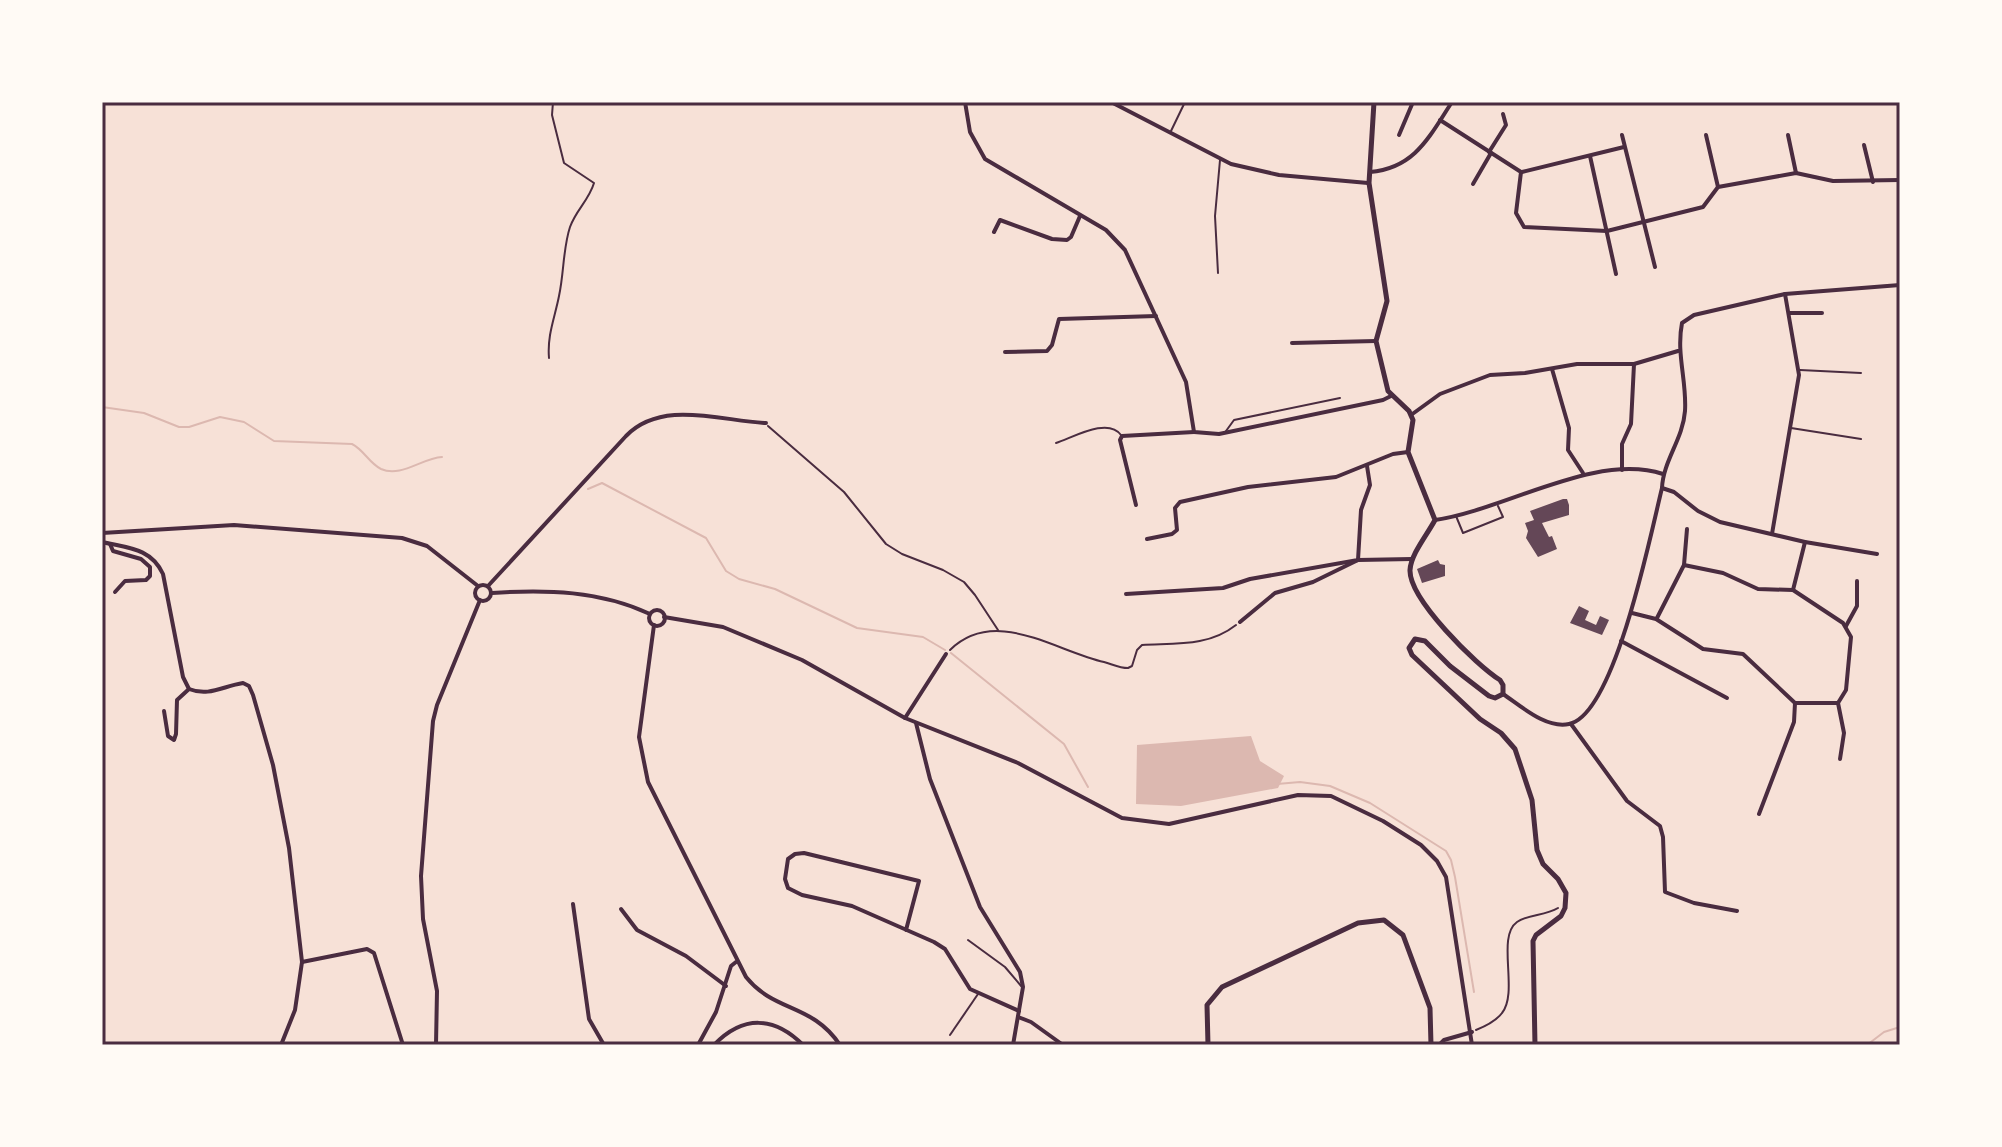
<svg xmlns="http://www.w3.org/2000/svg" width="2002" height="1147" font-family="'IBM Plex Sans',sans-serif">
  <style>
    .water { fill: #dcb8b0 }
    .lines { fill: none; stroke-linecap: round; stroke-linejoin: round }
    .stream { stroke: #dcb8b0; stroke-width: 2 }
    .building { fill: #644757 }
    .path { stroke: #4a2c40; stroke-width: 2 }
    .service { stroke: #4a2c40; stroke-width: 2 }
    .minor { stroke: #4a2c40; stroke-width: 4 }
    .tertiary { stroke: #4a2c40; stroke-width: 4 }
    .secondary { stroke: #4a2c40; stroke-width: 5 }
    .neatline { fill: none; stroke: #4a2c40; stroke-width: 3 }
  </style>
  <rect width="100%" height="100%" fill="#f7e1d7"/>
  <polygon class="water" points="1251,736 1260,761 1284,776 1278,788 1181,806 1136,804 1137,745"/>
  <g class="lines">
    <g class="stream">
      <path d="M 102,407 L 144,413 L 179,427 L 189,427 L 220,417 L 244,422 L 274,441 L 352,444 C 364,450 369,463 381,469 C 401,478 422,458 442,457"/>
      <polyline points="588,489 602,483 706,538 726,571 739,579 775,589 857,628 923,637 945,650"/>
      <polyline points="951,653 1064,744 1088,787"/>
      <polyline points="1277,784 1300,782 1330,786 1370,803 1446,851 1451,860 1455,877 1474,992"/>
      <polyline points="1867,1045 1884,1032 1900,1027"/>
    </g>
  </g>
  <g class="building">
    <polygon points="1563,499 1567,499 1569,505 1569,515 1542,523 1549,537 1552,536 1557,549 1538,557 1526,538 1528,531 1525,523 1534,520 1530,511"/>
    <polygon points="1438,560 1440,564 1445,565 1445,576 1422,583 1417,569"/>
    <polygon points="1579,606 1589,611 1585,620 1596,625 1600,616 1609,620 1602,635 1570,623"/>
  </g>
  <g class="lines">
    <g class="path">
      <path d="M 549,358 C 547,335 555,317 559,296 C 564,273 563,248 570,227 C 576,210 589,200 594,183 L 564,163 L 552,115 L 553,102"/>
      <polyline points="768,426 844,492 886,544 902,554 943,570 964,582 975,595 998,630"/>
      <path d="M 950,650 C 995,606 1055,651 1104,662 C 1112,664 1119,668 1128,668 L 1132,666 L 1137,650 L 1142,645 C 1175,643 1208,647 1236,625"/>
      <path d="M 1476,1030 C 1486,1026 1496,1021 1502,1013 C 1519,992 1496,937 1517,922 C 1528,914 1545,916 1558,908"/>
    </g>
    <g class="service">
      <polyline points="1171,131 1185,102"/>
      <polyline points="1218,273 1215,216 1220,160"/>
      <polyline points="1800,370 1861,373"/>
      <polyline points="1791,428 1861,439"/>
      <polyline points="1226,431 1234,420 1340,398"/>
      <path d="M 1056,443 C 1074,437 1108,417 1121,435"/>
      <polyline points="1456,516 1463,533 1503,517 1498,506"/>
      <polyline points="968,940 1005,967 1022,987"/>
      <polyline points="950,1035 978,994"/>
    </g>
    <g class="minor">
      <polyline points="965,102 970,132 985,159 1106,230 1125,250 1186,382 1194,432 1219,434 1383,400 1391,396"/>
      <polyline points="1111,102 1231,164 1279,175 1368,183"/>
      <polyline points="1440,120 1521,172 1516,213 1524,227 1607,231 1703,207 1718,187 1796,173 1833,181 1900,180"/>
      <polyline points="1399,135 1413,102"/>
      <polyline points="1622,135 1655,267"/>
      <polyline points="1706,135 1718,187"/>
      <polyline points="1788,135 1796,173"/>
      <polyline points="1864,145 1873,182"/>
      <polyline points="1489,152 1506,125 1503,114"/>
      <polyline points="1590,156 1616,274"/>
      <path d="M 1370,172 C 1415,168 1429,137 1452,102"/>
      <polyline points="1522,172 1624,147"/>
      <polyline points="1473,184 1491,153"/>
      <polyline points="994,232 1000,220 1052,239 1067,240 1071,237 1080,216"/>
      <polyline points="1789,313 1822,313"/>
      <polyline points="1292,343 1376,341"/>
      <polyline points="1005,352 1047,351 1052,345 1059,319 1156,316"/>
      <polyline points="1552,369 1569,428 1568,450 1583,473"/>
      <polyline points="1411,415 1440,394 1490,375 1525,373 1577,364 1634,364 1678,351"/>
      <polyline points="1622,470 1622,444 1631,424 1634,364"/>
      <polyline points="1662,488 1674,492 1698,511 1720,522 1805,542 1877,554"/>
      <polyline points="1136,505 1120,440 1122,436 1194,432"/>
      <path d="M 1435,520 C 1505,510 1595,452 1663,474"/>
      <polyline points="1772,534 1799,375 1785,294"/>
      <polyline points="1147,539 1172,534 1177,530 1175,508 1180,502 1248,487 1336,477 1393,454 1408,452"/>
      <path d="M 102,542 C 128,548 151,548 163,574 L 183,677 L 189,689 C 209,697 223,686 243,683 L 249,686 L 253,695 L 273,765 L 289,848 L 302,962 L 295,1010 L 281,1045"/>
      <polyline points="110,544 113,551 141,559 150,567 150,576 146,580 125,581 115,592"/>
      <polyline points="1684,565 1687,529"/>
      <path d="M 488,586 L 626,436 C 662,399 721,421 766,423"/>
      <polyline points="1793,590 1805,542"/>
      <polyline points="1126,594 1223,588 1250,579 1358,560 1361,510 1370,485 1367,466"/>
      <polyline points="1632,613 1656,619 1703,649 1743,654 1795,703 1838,703 1846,690 1851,637 1843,623 1793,590"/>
      <polyline points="1657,618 1684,565 1723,573 1758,589 1793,590"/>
      <polyline points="1240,622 1275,593 1313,582 1358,560 1412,559"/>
      <polyline points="1846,626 1857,606 1857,581"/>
      <polyline points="1621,641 1727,698"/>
      <polyline points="1838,703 1844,733 1840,759"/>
      <polyline points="164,711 168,736 174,740 176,734 177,700 189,689"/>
      <polyline points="905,718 946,654"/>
      <polyline points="916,723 930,779 980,907 1020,972 1023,987 1013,1045"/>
      <polyline points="1571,724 1627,801 1660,826 1663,837 1665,892 1694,903 1737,911"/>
      <polyline points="1759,814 1794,722 1795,703"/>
      <polyline points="573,904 589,1019 604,1045"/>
      <polyline points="621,909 637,930 686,956 726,986"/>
      <polyline points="906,930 919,881 804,853 795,854 788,859 785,879 788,888 802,895 852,906 934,942 945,949 970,989 1019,1011"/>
      <polyline points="302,962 367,949 374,953 403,1045"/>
      <polyline points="1018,1017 1031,1022 1063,1045"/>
      <polyline points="436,1045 437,991 423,919 421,876 433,721 437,705 480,600"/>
      <polyline points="1439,1045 1444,1040 1472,1032"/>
    </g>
    <g class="tertiary">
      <polyline points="102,533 234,525 402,538 427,546 478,586"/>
      <circle cx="483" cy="593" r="8"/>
      <path d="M 492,593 C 546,589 601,591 650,614"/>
      <circle cx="657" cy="618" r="8"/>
      <polyline points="664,617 723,627 802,660 905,718 1018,763 1122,818 1169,824 1298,795 1331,796 1383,821 1421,845 1437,861 1446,877 1472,1045"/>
      <path d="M 654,625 L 639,737 L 648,782 L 746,977 C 775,1013 812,1003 840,1045"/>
      <path d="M 1503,694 C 1521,706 1546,729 1569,724 C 1615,715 1651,532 1662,488 C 1663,461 1683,439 1685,411 C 1687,381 1676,354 1682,323 L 1694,315 L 1785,294 L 1900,285"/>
      <polyline points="698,1045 716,1012 731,966 736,962"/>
      <path d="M 714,1045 C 743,1015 774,1016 803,1045"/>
    </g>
    <g class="secondary">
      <path d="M 1374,102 L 1369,183 L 1387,301 L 1376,341 L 1388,391 L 1409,411 L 1413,420 L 1408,452 L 1435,520 C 1427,535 1411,554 1410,570 C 1409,599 1476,665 1500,680 L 1503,685 L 1503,694 L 1495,698 L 1489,696 L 1450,666 L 1425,641 L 1415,639 L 1409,648 L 1412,655 L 1480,719 L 1501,733 L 1515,749 L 1532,800 L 1537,850 L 1543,864 L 1558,879 L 1566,893 L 1565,908 L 1561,916 L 1536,935 L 1533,941 L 1535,1045"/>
      <polyline points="1208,1045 1207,1005 1222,987 1358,923 1384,920 1403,935 1430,1008 1431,1045"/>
    </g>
  </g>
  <rect width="2002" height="1147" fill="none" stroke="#fffaf5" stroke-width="208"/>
  <rect x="104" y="104" width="1794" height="939" class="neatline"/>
</svg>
